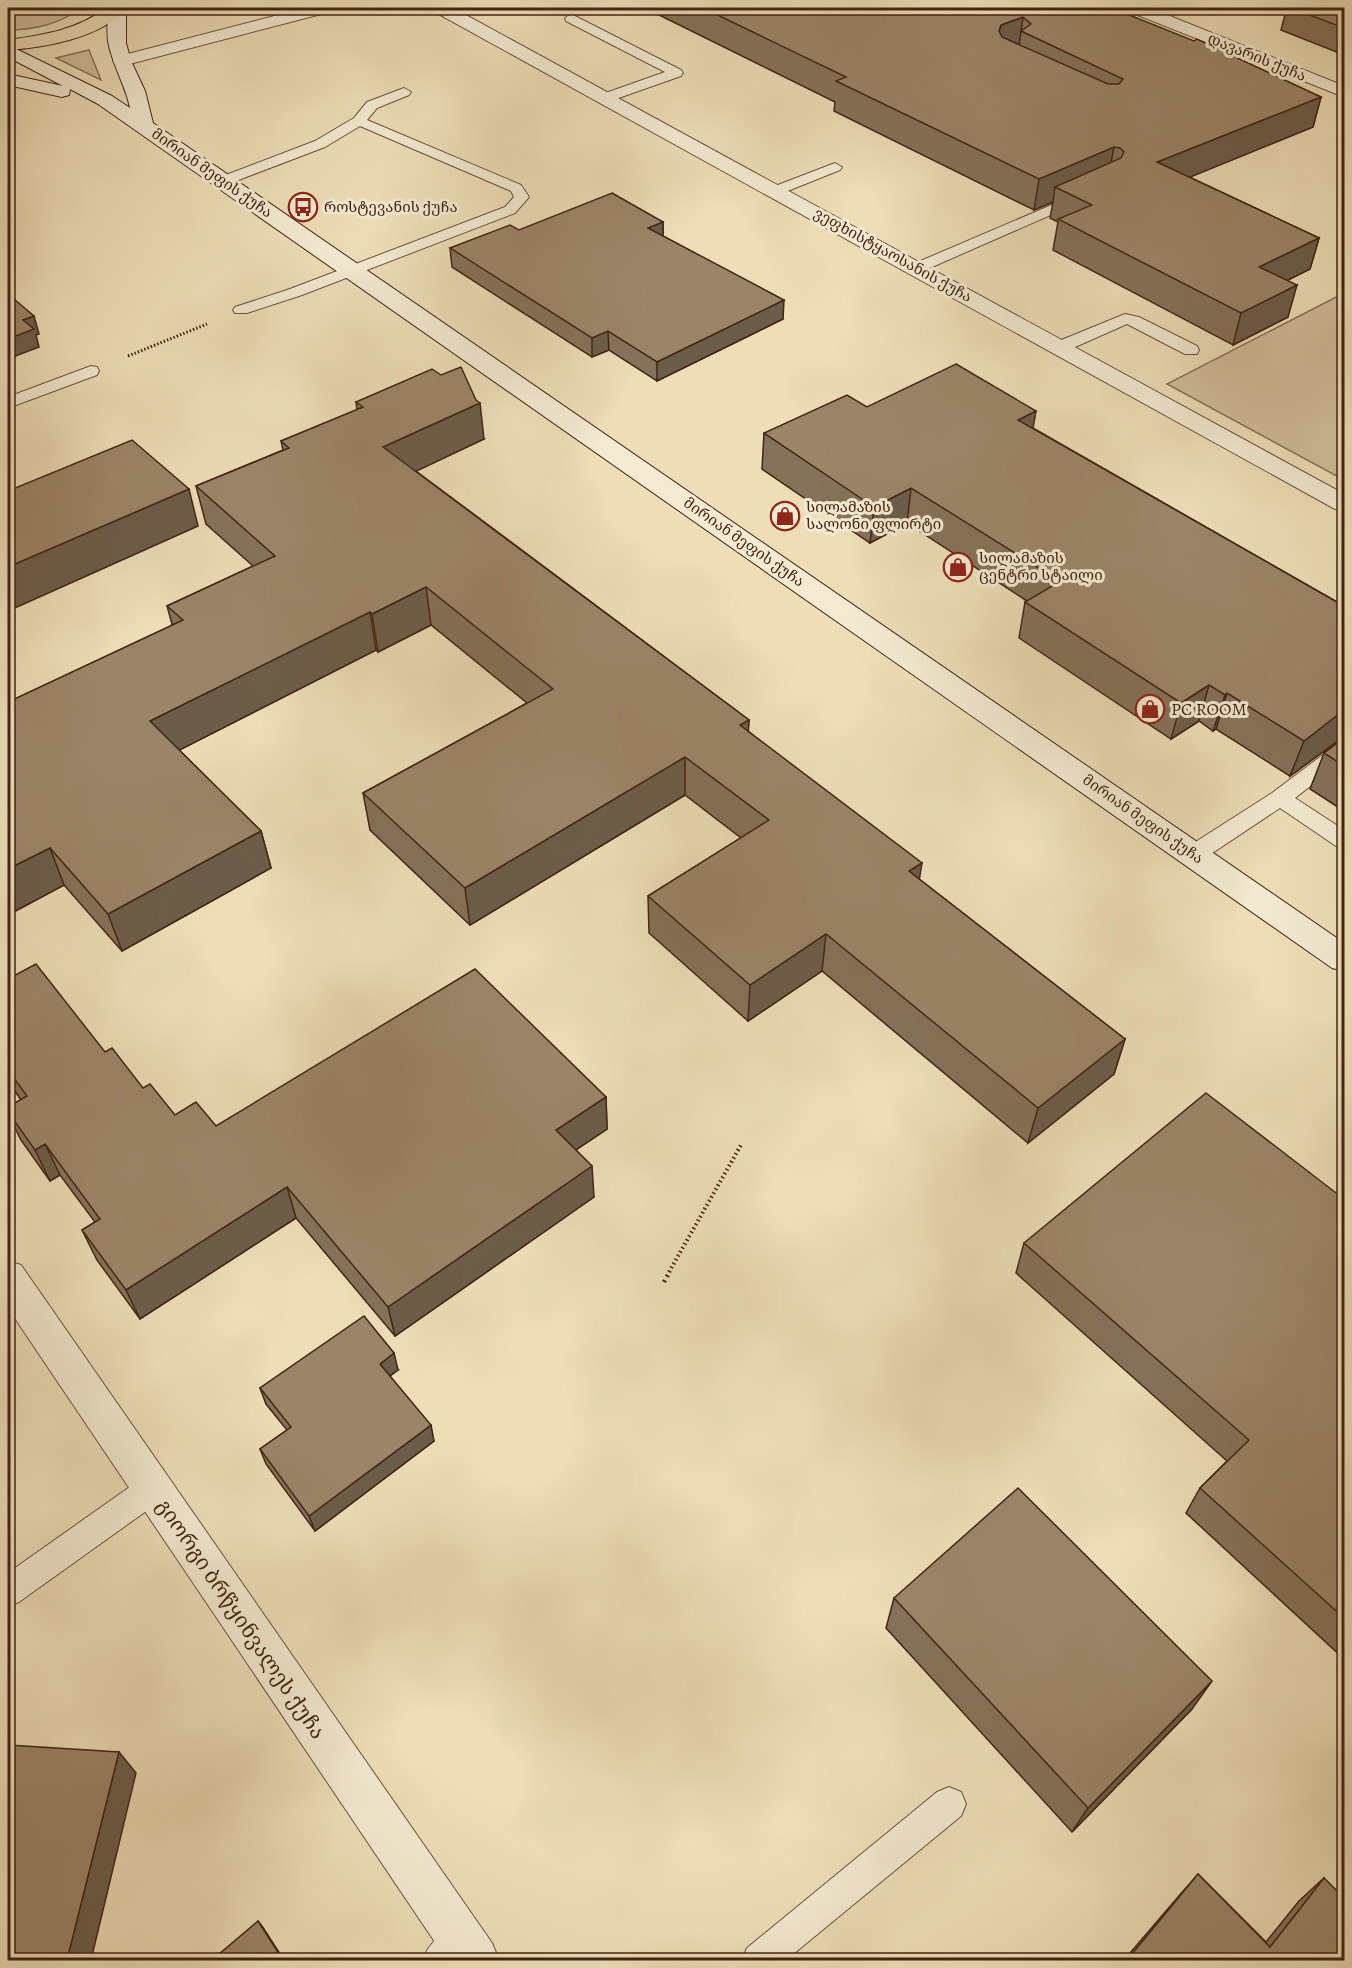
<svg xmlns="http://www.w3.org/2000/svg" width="1352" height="1968" font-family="Alegreya,'Noto Serif Georgian',serif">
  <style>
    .green { fill: #d0be9c; stroke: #897158; stroke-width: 1.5 }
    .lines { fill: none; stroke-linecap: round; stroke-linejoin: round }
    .service-casing { stroke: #6d523c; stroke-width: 2 }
    .minor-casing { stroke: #6d523c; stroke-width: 2 }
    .secondary-casing { stroke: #422413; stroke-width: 2 }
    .primary-casing { stroke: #422413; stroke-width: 2 }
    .path-far2 { stroke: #422413; stroke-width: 3; stroke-dasharray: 1.5 2; stroke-linecap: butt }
    .path-far1 { stroke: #422413; stroke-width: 4; stroke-dasharray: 1.5 3; stroke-linecap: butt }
    .path { stroke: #422413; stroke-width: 4.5; stroke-dasharray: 2 4; stroke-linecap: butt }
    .service { fill: #f3ead1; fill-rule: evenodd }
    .minor { fill: #f3ead1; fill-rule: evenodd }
    .secondary { fill: #f3ead1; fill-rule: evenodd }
    .primary { fill: #eddeb8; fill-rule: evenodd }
    .wall { fill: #85725a; stroke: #422413; stroke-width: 1.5 }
    .shaded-wall { fill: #6c5d4a; stroke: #422413; stroke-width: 1.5 }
    .building { fill: #9b8569; stroke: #422413; stroke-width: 1.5; fill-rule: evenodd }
    .labels { text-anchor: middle; stroke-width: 6; stroke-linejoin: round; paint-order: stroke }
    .far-street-label { font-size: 15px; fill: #422413; stroke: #f3ead1 }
    .far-poi-label { font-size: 15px; fill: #422413; stroke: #f3ead1; text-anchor: start }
    .poi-label { font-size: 18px; fill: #422413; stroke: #f3ead1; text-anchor: start }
    .near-street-label { font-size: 21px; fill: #422413; stroke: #f3ead1 }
  </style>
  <rect width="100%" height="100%" fill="#eddeb8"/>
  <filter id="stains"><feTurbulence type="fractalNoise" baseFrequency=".00333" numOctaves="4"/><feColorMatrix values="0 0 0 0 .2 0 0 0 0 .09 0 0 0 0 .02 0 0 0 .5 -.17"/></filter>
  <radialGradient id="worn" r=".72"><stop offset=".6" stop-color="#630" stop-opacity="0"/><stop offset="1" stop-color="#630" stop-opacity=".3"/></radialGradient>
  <g class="green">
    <path d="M 8,8 L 80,8 C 61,24 33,30 8,30 Z"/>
    <polygon points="89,50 101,80 56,58"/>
    <polygon points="1344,293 1344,480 1167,384"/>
  </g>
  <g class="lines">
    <g class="service-casing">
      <g id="service">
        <polygon points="1125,8 1141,8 1097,27 1092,28 1086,24"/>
        <polygon points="571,14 681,70 683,73 681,76 610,101 600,101 598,98 600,95 665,72 566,21 565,18"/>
        <polygon points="404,88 411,92 409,95 377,108 367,120 521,185 529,197 515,213 302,295 247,313 235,313 233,310 235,307 290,289 505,207 514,197 511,191 360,126 325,147 228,184 223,185 216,181 218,178 315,141 354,118 367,102"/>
        <polygon points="835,163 842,167 840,170 780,194 775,195 768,191 770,188"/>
        <polygon points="1082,192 1087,193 1089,196 1087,199 923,271 917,273 909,268 911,265"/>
        <polygon points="1125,314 1139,317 1197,346 1199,350 1197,354 1185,354 1127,324 1066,351 1060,352 1052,347 1054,343"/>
        <polygon points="91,366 97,367 99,371 97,375 8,408 8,397"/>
        <polygon points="1344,743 1344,760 1295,798 1344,830 1344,848 1336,846 1280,808 1202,860 1194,862 1186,860 1183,854 1186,848 1272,793 1336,745"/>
        <polygon points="152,1475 163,1479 167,1489 163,1499 19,1602 8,1606 8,1573 141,1479"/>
        <polygon points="949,1787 961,1792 966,1804 961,1816 786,1960 742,1960 747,1948 937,1792"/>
        <path d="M 462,1923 L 474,1929 L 480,1941 L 474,1953 L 466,1960 L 423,1960 C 428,1942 445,1931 462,1923 Z"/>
      </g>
    </g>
    <g class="minor-casing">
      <g id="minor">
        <polygon points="305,8 332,8 329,12 122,66 116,65 113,61 116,57"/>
        <polygon points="433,8 453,8 1344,494 1344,511 1335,509 435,12"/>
        <polygon points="1128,8 1150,8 1344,86 1344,97 1130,12"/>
        <polygon points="8,1261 21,1265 492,1943 499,1960 447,1960 8,1308"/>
      </g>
    </g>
    <g class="secondary-casing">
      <path id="secondary" d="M 108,8 L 126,8 L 126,43 L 131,61 L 145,91 L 153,123 L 1344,943 L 1344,971 L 1332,968 L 98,104 L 70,89 L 69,95 L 62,97 L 8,85 L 8,74 L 63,86 L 8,57 L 8,45 L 112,96 L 130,108 C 126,87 114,68 109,46 C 106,34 108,20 108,8 Z"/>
    </g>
    <g class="primary-casing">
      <path id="primary" d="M 106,8 L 125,8 C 104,38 41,48 8,50 L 8,40 C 43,35 77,30 106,8 Z"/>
    </g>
    <polyline class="path-far2" points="128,356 207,324"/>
    <polyline class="path-far1" points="669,1272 741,1145"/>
    <polyline class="path" points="664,1282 670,1271"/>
    <use href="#service" class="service"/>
    <use href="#minor" class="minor"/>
    <use href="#secondary" class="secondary"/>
    <use href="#primary" class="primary"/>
  </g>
  <g class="wall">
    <polygon points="645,8 1112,8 1321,97 1313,127 1189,177 1319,238 1310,269 1287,280 1288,317 1233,345 1053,250 1058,222 1050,218 1053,202 1034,210 834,111 835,102"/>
    <polygon points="1278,8 1344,8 1344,55 1281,30 1286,11"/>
    <polygon points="663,222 663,236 783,319 657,381 609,350 592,357 452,267 450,248 519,230"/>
    <polygon points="356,402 484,439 416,471 749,720 748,731 919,879 1125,1039 1114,1074 1028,1143 822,971 748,1021 649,933 648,896 741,838 685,795 470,925 370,830 363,793 527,703 431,625 378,652 376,650 179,750 261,831 271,868 122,951 64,885 8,915 172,624 167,606 253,566 206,524 196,486 283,450 281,441 357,410"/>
    <polygon points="867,407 1033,428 1344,606 1344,811 1310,789 1324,753 1338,743 1335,743 1290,776 1216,729 1213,731 1199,721 1171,739 1019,638 1025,602 1027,601 907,523 870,543 762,469 764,433"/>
    <polygon points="8,979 105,1052 143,1088 175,1115 216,1126 606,1097 607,1129 576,1150 594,1197 395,1336 296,1218 140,1319 97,1260 82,1230 95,1222 60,1175 50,1181 21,1140 8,1114 8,1107 21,1100 8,1081"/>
    <polygon points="1344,1199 1344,1659 1186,1513 1200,1488 1227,1461 1016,1273 1024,1243"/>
    <polygon points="398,1370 390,1376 434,1441 315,1531 266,1464 260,1449 287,1430 266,1404 260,1388"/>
    <polygon points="894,1598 1192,1709 1072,1832 886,1628"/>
    <polygon points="1198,1874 1266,1942 1299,1901 1324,1878 1344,1960 1124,1960 1178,1897"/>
  </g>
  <g class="shaded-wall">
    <polygon points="1023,17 1019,46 997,54 999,31 1001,25"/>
    <polygon points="1321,97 1313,127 1151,193 1157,162"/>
    <polygon points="1114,147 1108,178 1055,187 1053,202 1034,210 1039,179"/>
    <polygon points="663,222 663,240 648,228"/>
    <polygon points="1319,238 1310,269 1251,299 1259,267"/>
    <polygon points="1297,285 1288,317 1233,345 1241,313"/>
    <polygon points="784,300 783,319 657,381 657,362"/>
    <polygon points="34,316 39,334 36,335 39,347 8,359 8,339 23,320"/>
    <polygon points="608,331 609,350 592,357 592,338"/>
    <polygon points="480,403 484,439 389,484 383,447"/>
    <polygon points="1036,411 1030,446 1018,420"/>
    <polygon points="911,488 907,523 870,543 874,507"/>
    <polygon points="189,489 198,526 8,611 8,567"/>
    <polygon points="426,587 431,625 378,652 372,614"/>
    <polygon points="370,612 376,650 162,759 150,721"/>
    <polygon points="1209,685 1199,721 1171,739 1181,703"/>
    <polygon points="1227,693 1216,729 1213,731 1225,695"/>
    <polygon points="1344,710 1344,741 1335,743 1290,776 1304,741"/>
    <polygon points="749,720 747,757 740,725"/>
    <polygon points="685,757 685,795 470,925 465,888"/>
    <polygon points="261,831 271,868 122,951 108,914"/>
    <polygon points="50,848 64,885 8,915 8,869"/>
    <polygon points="922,863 916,900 909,871"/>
    <polygon points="826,934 822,971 748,1021 750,985"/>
    <polygon points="1125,1039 1114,1074 1028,1143 1038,1108"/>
    <polygon points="606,1097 607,1129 559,1161 556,1130"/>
    <polygon points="45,1144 60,1175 50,1181 35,1150"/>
    <polygon points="592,1166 594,1197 395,1336 388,1307"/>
    <polygon points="287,1187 296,1218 140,1319 126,1290"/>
    <polygon points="1344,1257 1344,1271 1340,1262"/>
    <polygon points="394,1353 398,1370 384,1380 380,1364"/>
    <polygon points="431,1425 434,1441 315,1531 309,1516"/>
    <polygon points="1212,1681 1192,1709 1072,1832 1088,1808"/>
    <polygon points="119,1752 136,1773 91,1960 67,1960"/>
    <polygon points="258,1921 262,1926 284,1960 283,1960"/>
  </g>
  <g class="building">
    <path d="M 703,8 L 1112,8 L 1194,41 L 1197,39 L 1321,97 L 1157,162 L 1319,238 L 1259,267 L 1297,285 L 1241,313 L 1058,219 L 1092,205 L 1055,187 L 1121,158 L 1124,152 L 1120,148 L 1114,147 L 1039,179 L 836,81 L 846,77 ZM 1023,17 L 1031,24 L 1021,31 L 1123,79 L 1119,84 L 1108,84 L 1002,37 L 999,31 L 1001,25 Z"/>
    <polygon points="1291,8 1344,8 1344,28"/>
    <polygon points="612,193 663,222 648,228 784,300 657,362 608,331 592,338 450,248 510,225 519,230"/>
    <polygon points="8,294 34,316 23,320 34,329 8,339"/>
    <polygon points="956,364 1036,411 1018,420 1344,606 1344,710 1304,741 1227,693 1225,695 1209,685 1181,703 1025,602 1054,585 1043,579 1050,575 911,488 874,507 764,433 847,395 867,407"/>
    <polygon points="461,367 476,400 480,403 383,447 749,720 740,725 922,863 909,871 1125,1039 1038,1108 826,934 750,985 648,896 769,820 685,757 465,888 363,793 553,689 426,587 372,614 370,612 150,721 261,831 108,914 50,848 8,869 8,702 183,620 167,606 275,556 196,486 289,448 281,441 363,407 356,402 432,369 441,375"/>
    <polygon points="132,440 189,489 8,567 8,491"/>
    <polygon points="1344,738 1344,766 1324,753"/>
    <polygon points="36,964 105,1052 112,1048 143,1088 150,1084 175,1115 196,1102 216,1126 475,969 606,1097 556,1130 592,1166 388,1307 287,1187 126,1290 82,1230 100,1219 45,1144 35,1150 8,1112 8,1107 27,1096 8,1070 8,979"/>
    <polygon points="1206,1093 1344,1199 1344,1257 1340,1262 1344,1266 1344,1618 1200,1488 1249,1440 1024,1243"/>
    <polygon points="364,1316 394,1353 380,1364 431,1425 309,1516 260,1449 291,1427 260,1388"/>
    <polygon points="1018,1488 1212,1681 1088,1808 894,1598"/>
    <polygon points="8,1745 119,1752 67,1960 8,1960"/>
    <polygon points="1198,1874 1270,1947 1324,1878 1344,1898 1344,1960 1127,1960"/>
    <polygon points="258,1921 283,1960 212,1960"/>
  </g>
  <defs>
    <g id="bus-ring" transform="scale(1.5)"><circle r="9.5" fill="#f3ead1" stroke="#8f2418" stroke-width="1.5"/><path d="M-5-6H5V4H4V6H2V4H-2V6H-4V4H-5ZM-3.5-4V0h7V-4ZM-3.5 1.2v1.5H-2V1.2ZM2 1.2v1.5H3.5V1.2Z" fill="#8f2418"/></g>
    <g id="shop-ring" transform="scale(1.5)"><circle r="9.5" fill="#f3ead1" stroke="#8f2418" stroke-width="1.5"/><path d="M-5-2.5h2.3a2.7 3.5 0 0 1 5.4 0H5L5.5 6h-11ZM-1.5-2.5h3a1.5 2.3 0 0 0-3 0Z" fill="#8f2418"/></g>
  </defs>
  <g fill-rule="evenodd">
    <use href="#bus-ring" x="303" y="207"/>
    <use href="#shop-ring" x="785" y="516"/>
    <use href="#shop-ring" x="958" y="567"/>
    <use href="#shop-ring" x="1150" y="709"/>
  </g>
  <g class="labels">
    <g class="far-street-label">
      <text transform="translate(1257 57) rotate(22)" y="5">დავარის ქუჩა</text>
      <text transform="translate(212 173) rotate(35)" y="5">მირიან მეფის ქუჩა</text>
      <text transform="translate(893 255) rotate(29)" y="5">ვეფხისტყაოსანის ქუჩა</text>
      <text transform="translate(744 542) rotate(35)" y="5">მირიან მეფის ქუჩა</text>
      <text transform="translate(1143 819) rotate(35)" y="5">მირიან მეფის ქუჩა</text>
    </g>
    <g class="far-poi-label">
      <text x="324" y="212">როსტევანის ქუჩა</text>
      <text x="806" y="512">სილამაზის<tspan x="806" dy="17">სალონი ფლირტი</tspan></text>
      <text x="979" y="563">სილამაზის<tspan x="979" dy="17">ცენტრი სტაილი</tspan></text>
    </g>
    <g class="poi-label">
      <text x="1171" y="715">PC ROOM</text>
    </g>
    <g class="near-street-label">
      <text transform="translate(241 1619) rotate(56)" y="7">გიორგი ბრწყინვალეს ქუჩა</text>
    </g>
  </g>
  <rect width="1352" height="1968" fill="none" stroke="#eddeb8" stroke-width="30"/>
  <rect x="9" y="9" width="1334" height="1950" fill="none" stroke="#422413" stroke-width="3"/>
  <rect x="15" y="15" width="1322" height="1938" fill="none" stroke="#422413" stroke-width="1.5"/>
  <rect width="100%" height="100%" filter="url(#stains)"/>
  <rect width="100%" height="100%" fill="url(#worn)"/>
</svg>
